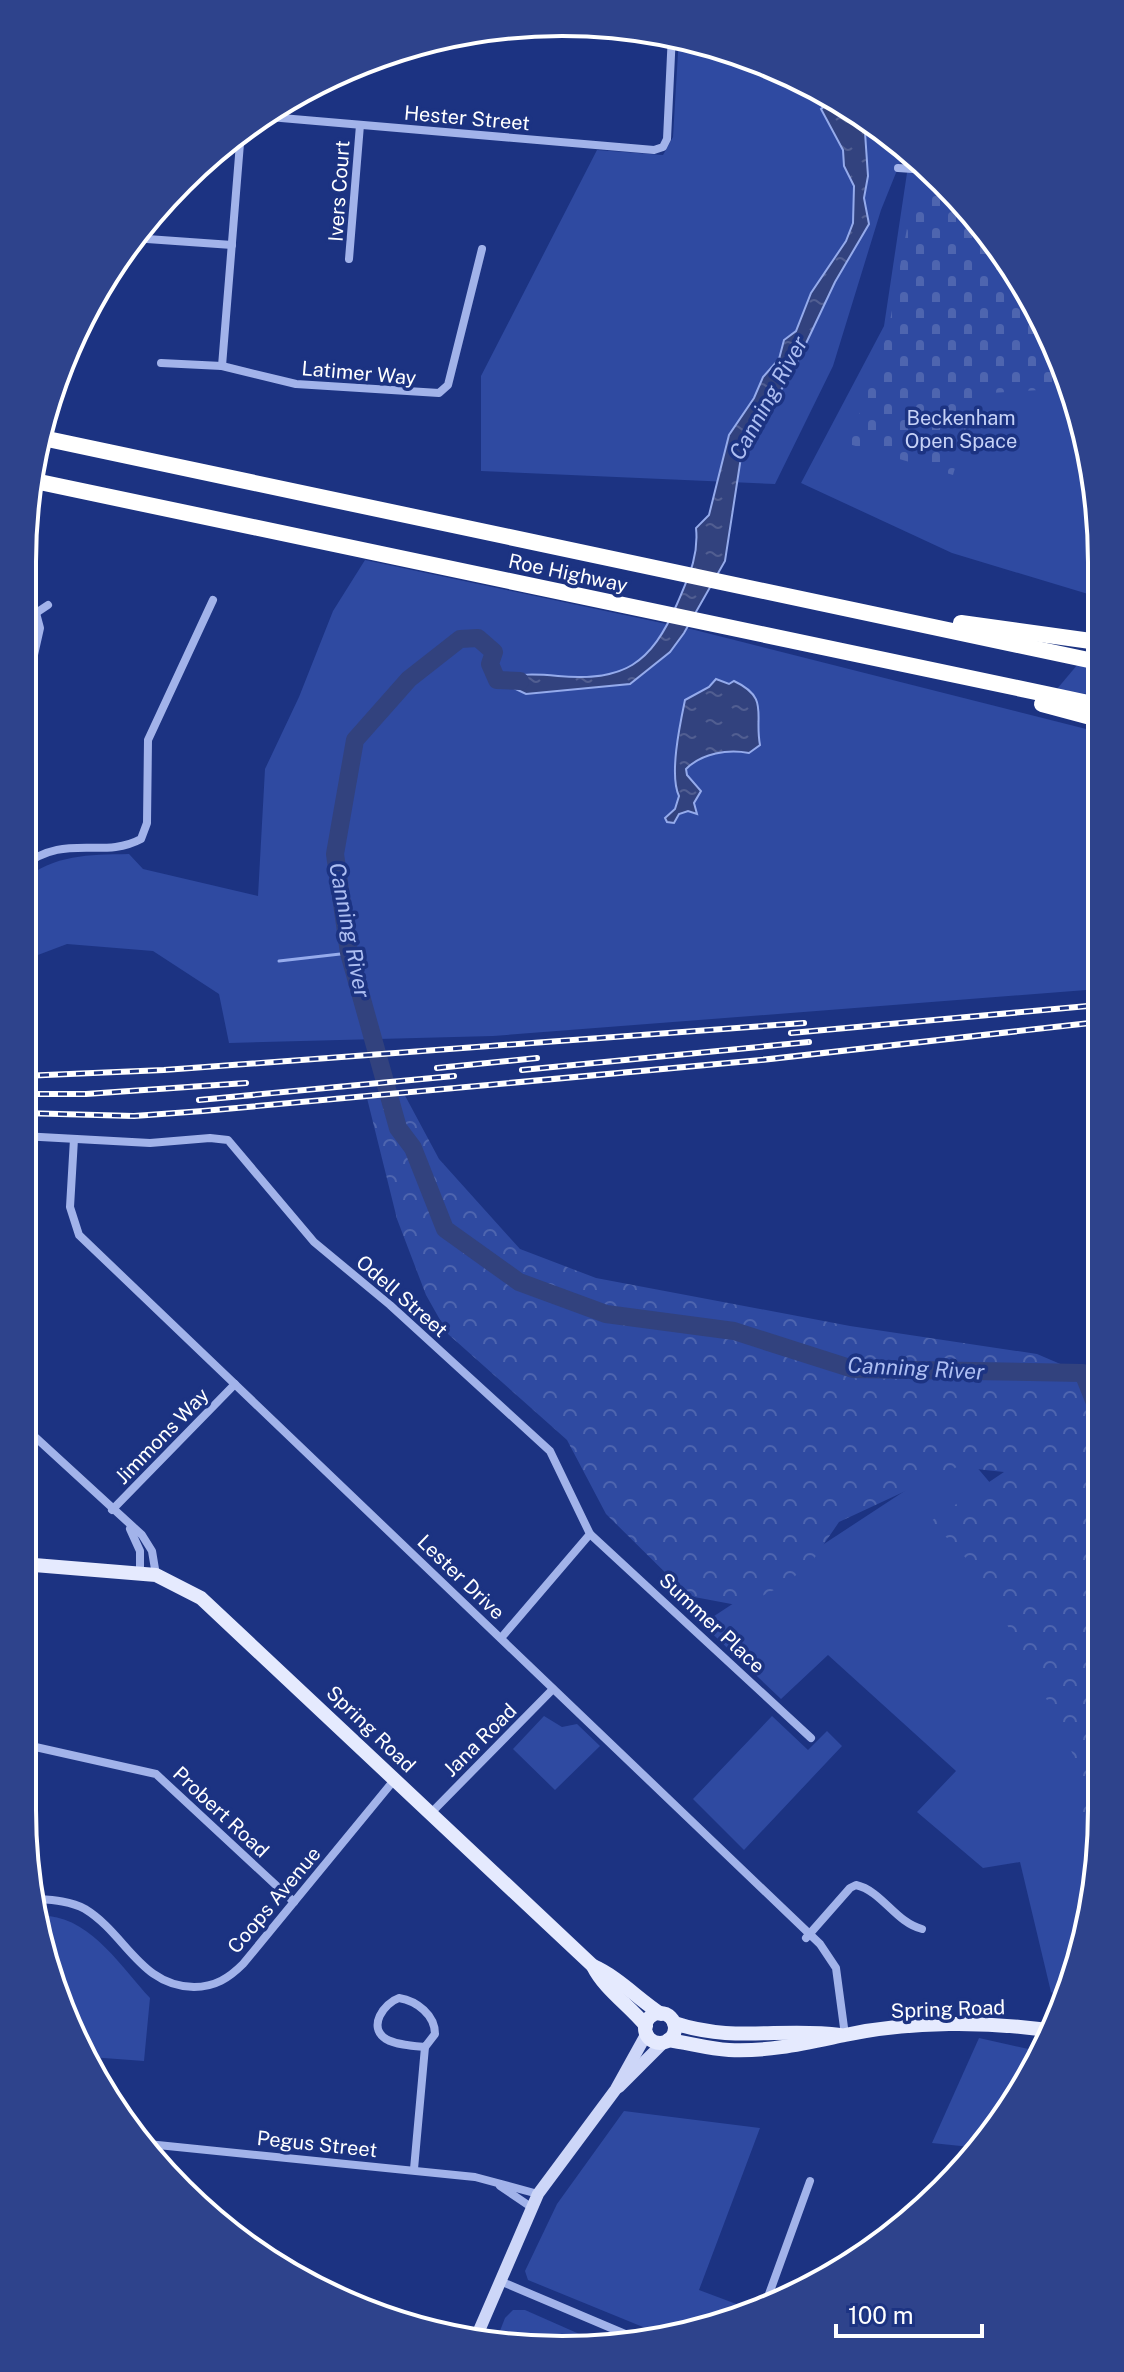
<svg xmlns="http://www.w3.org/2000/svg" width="1124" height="2372" font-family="'Public Sans',sans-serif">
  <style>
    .green { fill: #2f4aa1 }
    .forest { fill: url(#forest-crowns) }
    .cemetery { fill: url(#cemetery-stones) }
    .water { fill: url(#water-ripples); stroke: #95abec; stroke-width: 2 }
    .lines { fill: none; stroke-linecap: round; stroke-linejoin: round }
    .stream { stroke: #95abec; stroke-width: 3 }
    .river { stroke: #32427e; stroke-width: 18 }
    .minor { stroke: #a2b3ea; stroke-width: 8 }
    .secondary { stroke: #cdd6f8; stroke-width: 12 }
    .primary { stroke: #e5eafe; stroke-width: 14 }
    .motorway { stroke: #fff; stroke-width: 16 }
    .rail-casing { stroke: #fff; stroke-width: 6 }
    .rail { stroke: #1c3382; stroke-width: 3; stroke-dasharray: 9; stroke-linecap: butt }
    .labels { text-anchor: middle; stroke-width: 7; stroke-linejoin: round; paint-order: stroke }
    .street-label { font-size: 20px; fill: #fff; stroke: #1c3382 }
    .park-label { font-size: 20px; fill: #c6d2f7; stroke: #1c3382 }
    .water-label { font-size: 22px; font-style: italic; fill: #adbef2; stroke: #1c3382 }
    .rim { fill: none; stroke: #fff; stroke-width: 4 }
  </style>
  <defs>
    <pattern id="forest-crowns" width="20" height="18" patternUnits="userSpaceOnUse" patternTransform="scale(2)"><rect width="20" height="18" fill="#2f4aa1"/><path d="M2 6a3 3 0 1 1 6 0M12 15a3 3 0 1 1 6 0" fill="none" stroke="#4e65af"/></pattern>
    <pattern id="cemetery-stones" width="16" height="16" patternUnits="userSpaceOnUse" patternTransform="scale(2)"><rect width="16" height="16" fill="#2f4aa1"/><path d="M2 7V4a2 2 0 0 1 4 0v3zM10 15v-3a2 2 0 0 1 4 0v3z" fill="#4e65af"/></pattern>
    <pattern id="water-ripples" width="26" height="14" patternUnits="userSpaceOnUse" patternTransform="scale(2)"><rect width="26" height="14" fill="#32427e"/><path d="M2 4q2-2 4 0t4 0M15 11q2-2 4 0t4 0" fill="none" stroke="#515e91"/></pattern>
  </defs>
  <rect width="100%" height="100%" fill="#1c3382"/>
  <g class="green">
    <polygon points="679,36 769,63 891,134 906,148 881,210 833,366 775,484 481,471 481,376 597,150 663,155 673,137"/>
    <polygon points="910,153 991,234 1061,356 1097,491 1098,597 952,553 801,483 884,326"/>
    <path d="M 365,560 L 695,630 L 1098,732 L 1099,989 L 493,1036 L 229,1043 L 219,994 L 153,951 L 67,944 L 22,961 L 22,881 C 55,854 88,855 129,854 L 143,869 L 258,896 L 265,769 L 299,697 L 333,611 Z"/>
    <polygon points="1078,664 1098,668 1098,696 1057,689"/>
    <polygon points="964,1452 1101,1614 1102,1810 1092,1916 1065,2002 1051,1992 1020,1862 983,1868 917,1812 956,1771 828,1655 781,1699 702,1624"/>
    <polygon points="544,1716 562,1727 577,1724 600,1746 555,1790 513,1749"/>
    <polygon points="772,1716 808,1750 827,1731 842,1746 744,1850 693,1799"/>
    <path d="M 49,1916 C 93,1921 122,1968 150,1998 L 144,2061 L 90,2057 L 51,1984 L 41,1922 Z"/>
    <polygon points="979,2038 1042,2052 1011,2110 980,2148 932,2143"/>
    <polygon points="624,2111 760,2128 699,2290 739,2305 717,2320 665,2336 528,2280 525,2271 557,2204"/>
    <polygon points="513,2310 525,2310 602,2344 496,2341 505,2318"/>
  </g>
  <g class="forest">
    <polygon points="402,1090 439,1159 520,1249 596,1278 850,1326 1037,1354 1100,1381 1102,1810 1096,1871 1084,1823 1075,1759 1044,1694 979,1572 931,1521 1004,1472 957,1467 839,1522 809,1566 778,1588 742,1606 689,1596 606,1514 567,1440 448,1334 426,1295 397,1219 366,1094"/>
    <polygon points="1085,1938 1061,2015 1065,1963"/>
  </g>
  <polygon class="cemetery" points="914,190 949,192 991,234 1061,356 1070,388 976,394 953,475 849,444 888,332"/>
  <g class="water">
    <path d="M 832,99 L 864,118 L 868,176 L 864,198 L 869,224 L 835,282 L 792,373 L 749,439 L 741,457 L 725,561 L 684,633 L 670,652 L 630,684 L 526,694 L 497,680 C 517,673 537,674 558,676 C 624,682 651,664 677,604 C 688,578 699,557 696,528 L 709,515 L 729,435 L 754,398 L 763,377 L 779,359 L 784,340 L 796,331 L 811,293 L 846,241 L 853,223 L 854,186 L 844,166 L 843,150 L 821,109 Z"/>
    <path d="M 716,679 L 729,684 L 734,681 C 770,698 754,714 760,745 L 749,753 C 728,749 702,753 686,769 L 687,775 L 701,791 L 694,803 L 697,814 L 688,811 L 679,814 L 674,823 L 667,822 L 665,818 L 675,809 L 679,796 C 669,775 680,724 685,700 L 709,687 Z"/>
  </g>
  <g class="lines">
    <polyline class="stream" points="279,961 349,953"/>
    <polyline class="river" points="520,681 497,680 490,664 494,652 478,638 460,639 409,679 355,740 335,854 349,953 398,1128 413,1148 445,1229 519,1282 606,1314 734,1331 853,1369 1083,1373 1101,1418"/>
    <g class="minor">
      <polyline points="258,116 654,150 663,147 667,139 672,34"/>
      <polyline points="898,168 927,170"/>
      <polyline points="133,238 232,245"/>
      <polyline points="349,259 360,125"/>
      <polyline points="161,363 222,366 296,384 439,393 448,385 482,249"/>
      <polyline points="222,366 241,131"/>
      <polyline points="36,613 48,605"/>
      <polyline points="22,708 40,628 36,613 22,604"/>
      <polyline points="22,843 31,860"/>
      <path d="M 22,867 C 65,832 102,860 141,839 L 147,823 L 148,740 L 213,600"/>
      <polyline points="22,1136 150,1143 210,1138 228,1140 314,1242 390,1305 550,1451 590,1534 501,1638"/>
      <polyline points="74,1139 70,1207 79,1235 820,1944 836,1968 845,2035"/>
      <polyline points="22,1425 142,1535 152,1551 156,1575"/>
      <polyline points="112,1510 235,1384"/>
      <polyline points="130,1529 140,1551 140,1573"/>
      <polyline points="590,1534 811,1738"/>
      <polyline points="22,1744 156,1774 294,1902"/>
      <polyline points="430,1814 553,1689"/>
      <path d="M 37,1899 C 53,1900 71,1901 85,1909 C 126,1934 140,1986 194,1987 C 215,1987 229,1978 243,1964 L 395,1779"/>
      <path d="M 806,1938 L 850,1888 L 856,1885 C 882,1891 895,1922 922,1929"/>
      <path d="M 399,1998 C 417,2001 435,2015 435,2034 L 425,2047 C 413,2046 396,2045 386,2039 C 367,2027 384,2003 399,1998 Z"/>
      <polyline points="138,2143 475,2177 538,2194"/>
      <polyline points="414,2169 425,2047"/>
      <polyline points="500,2186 531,2207"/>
      <polyline points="500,2281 644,2342"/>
      <polyline points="765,2305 810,2181"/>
    </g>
    <g class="secondary">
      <polyline points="619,2087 663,2043"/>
      <polyline points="475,2340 538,2194 616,2089 647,2033"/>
    </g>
    <g class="primary">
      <path d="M 22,1564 L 156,1575 L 201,1598 L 593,1966 C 605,1990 629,2005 646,2026"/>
      <path d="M 593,1966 C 618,1977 638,1999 661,2014"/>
      <circle cx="660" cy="2028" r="15"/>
      <path d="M 674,2023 C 734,2043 782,2027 840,2035"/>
      <path d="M 668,2040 C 689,2043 709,2049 729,2050 C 769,2052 806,2043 845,2035 C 910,2021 988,2021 1053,2031"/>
    </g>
    <g class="motorway">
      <polyline points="38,437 1098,662"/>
      <polyline points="30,480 1098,705"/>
      <polyline points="961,623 1098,642"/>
      <polyline points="1042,704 1098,719"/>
    </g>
    <g class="rail-casing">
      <g id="rail">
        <polyline points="791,1033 1099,1005"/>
        <polyline points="437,1068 537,1058"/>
        <polyline points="522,1070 809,1042"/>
        <polyline points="22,1076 164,1070 804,1023"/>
        <polyline points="22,1094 86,1094 246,1083"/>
        <polyline points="199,1100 454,1076"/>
        <polyline points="22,1113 134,1116 203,1111 761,1060 1099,1022"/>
      </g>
    </g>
    <use href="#rail" class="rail"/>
  </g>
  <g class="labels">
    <g class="street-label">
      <text transform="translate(467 118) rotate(5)" y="7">Hester Street</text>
      <text transform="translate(339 191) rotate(-86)" y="7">Ivers Court</text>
      <text transform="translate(359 373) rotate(5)" y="7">Latimer Way</text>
      <text transform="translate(568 573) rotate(12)" y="7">Roe Highway</text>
      <text transform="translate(402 1296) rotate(41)" y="7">Odell Street</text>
      <text transform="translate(162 1436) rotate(-46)" y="7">Jimmons Way</text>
      <text transform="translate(461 1577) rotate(44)" y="7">Lester Drive</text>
      <text transform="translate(712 1623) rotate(43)" y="7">Summer Place</text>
      <text transform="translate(371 1729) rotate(44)" y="7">Spring Road</text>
      <text transform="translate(480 1740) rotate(-45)" y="7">Jana Road</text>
      <text transform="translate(221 1812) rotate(43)" y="7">Probert Road</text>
      <text transform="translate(274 1900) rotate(-50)" y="7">Coops Avenue</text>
      <text transform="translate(948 2009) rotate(-2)" y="7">Spring Road</text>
      <text transform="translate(317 2144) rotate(6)" y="7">Pegus Street</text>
    </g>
    <g class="park-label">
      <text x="961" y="425">Beckenham<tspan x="961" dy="23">Open Space</tspan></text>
    </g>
    <g class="water-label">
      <text transform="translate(768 398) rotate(-61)" y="8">Canning River</text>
      <text transform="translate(350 930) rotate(79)" y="8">Canning River</text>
      <text transform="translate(916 1368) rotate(3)" y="8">Canning River</text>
    </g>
  </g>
  <path d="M0 0H1124V2372H0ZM562 36H562A526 526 0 0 1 1088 562V1810A526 526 0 0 1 562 2336H562A526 526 0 0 1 36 1810V562A526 526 0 0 1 562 36Z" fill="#2e438c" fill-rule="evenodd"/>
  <path class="rim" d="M562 36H562A526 526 0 0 1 1088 562V1810A526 526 0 0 1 562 2336H562A526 526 0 0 1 36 1810V562A526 526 0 0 1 562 36Z"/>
  <path d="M836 2324v12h146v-12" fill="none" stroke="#ffffff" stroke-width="4"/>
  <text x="848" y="2324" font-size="24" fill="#ffffff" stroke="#1c3382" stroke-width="6" paint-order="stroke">100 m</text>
</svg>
